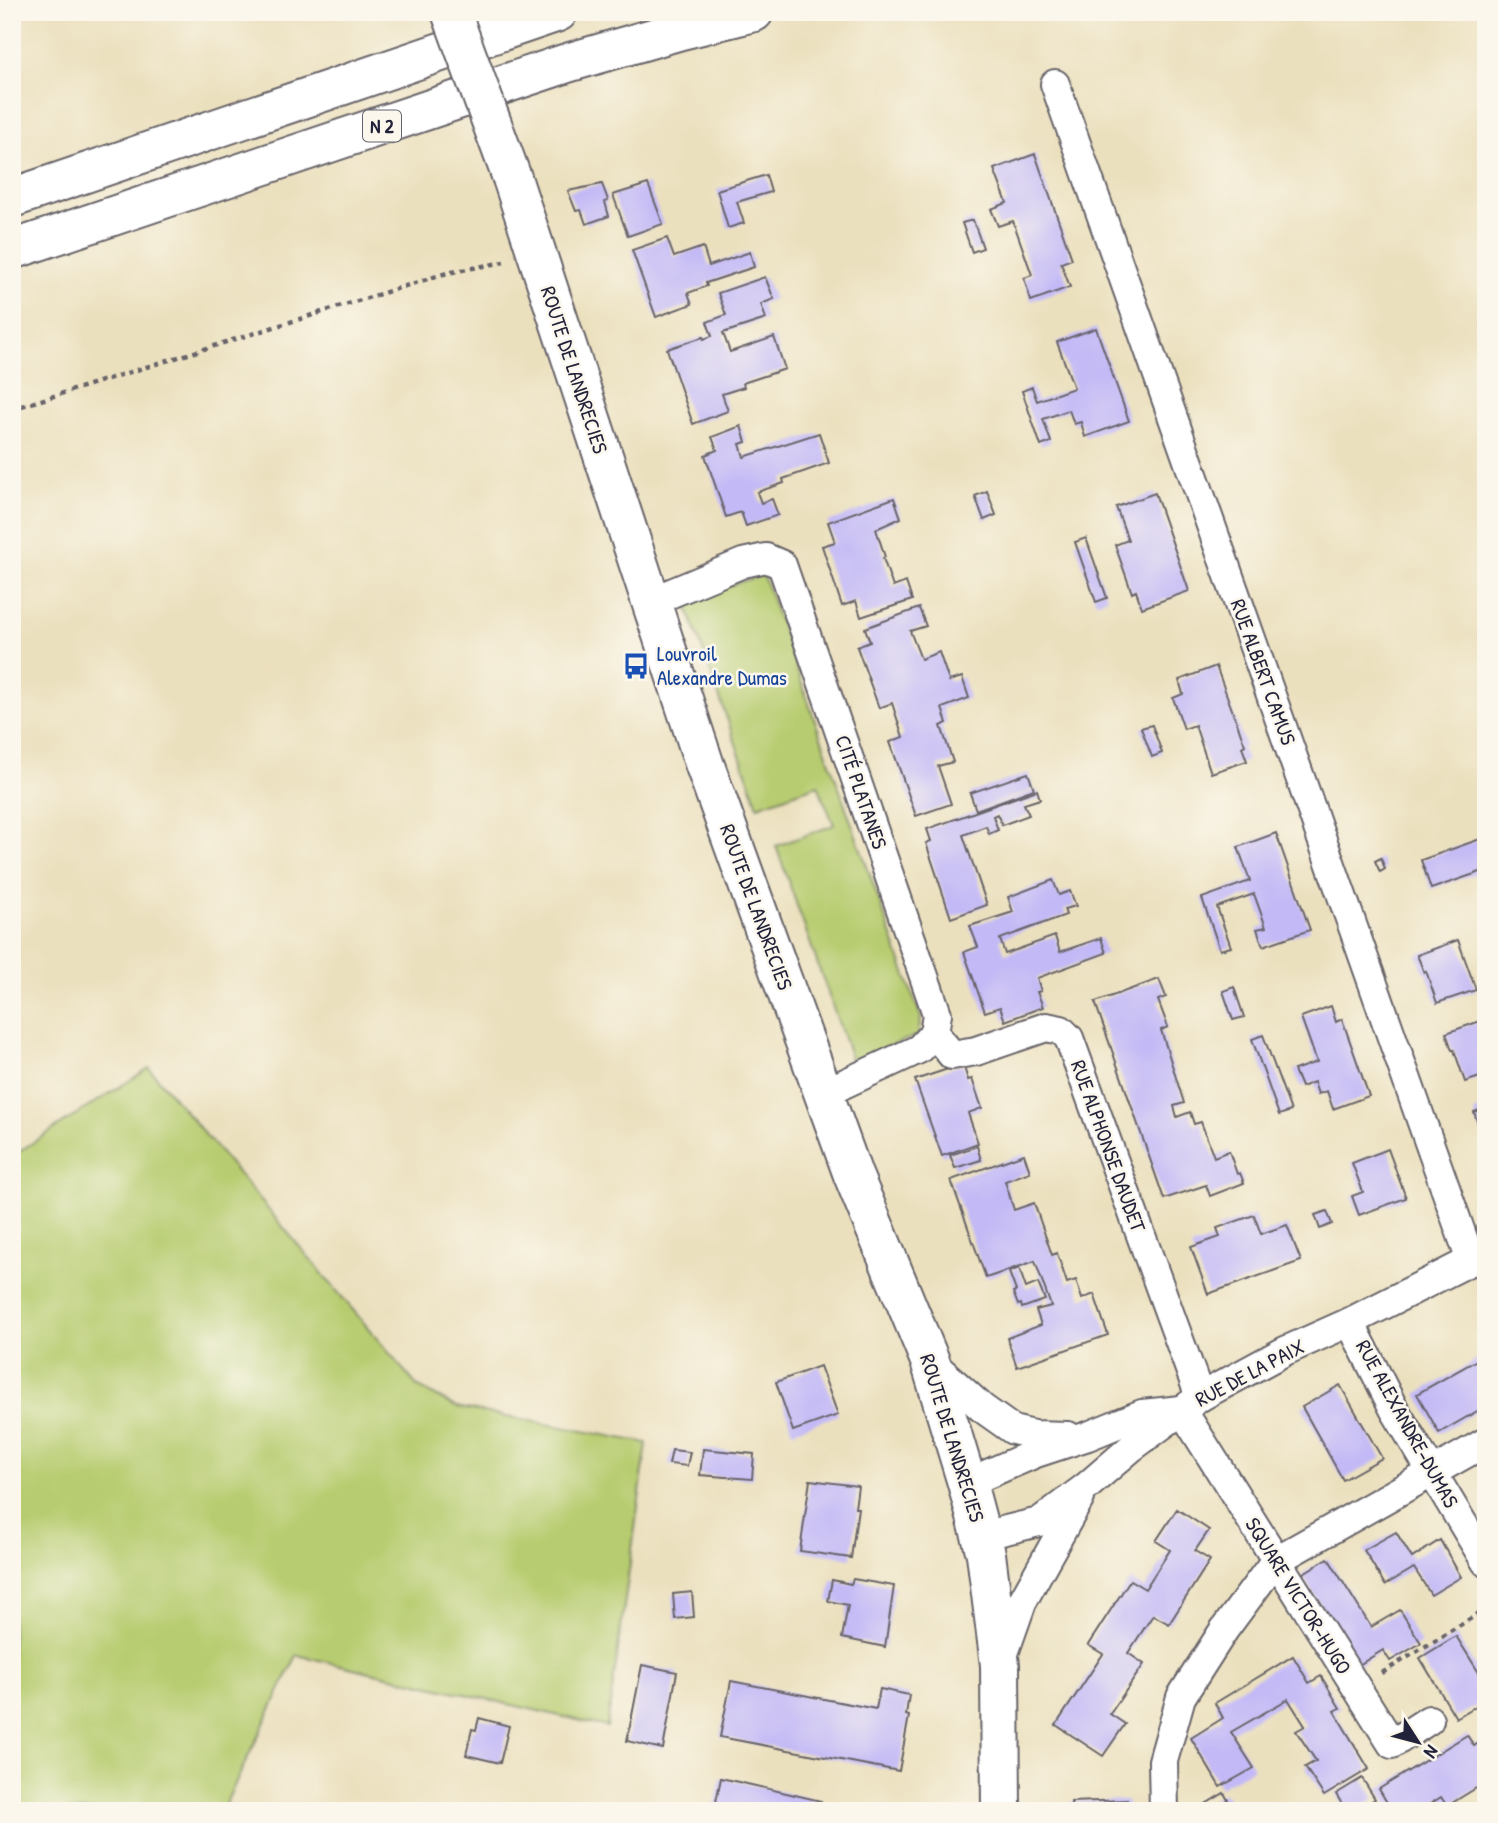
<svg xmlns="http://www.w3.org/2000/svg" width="1498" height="1823" font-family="'Patrick Hand',sans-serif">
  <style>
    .green { fill: #b7cc70; stroke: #6c7756; stroke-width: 2 }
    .building { fill: #c3b9f6 }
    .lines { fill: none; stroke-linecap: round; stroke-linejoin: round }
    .street-casing { stroke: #686469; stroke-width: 32 }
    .secondary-casing { stroke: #686469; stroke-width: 42 }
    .highway-casing { stroke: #686469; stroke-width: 42 }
    .path { stroke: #686469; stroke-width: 4.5; stroke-dasharray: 5 5; stroke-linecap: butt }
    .street { stroke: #fff; stroke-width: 28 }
    .secondary { stroke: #fff; stroke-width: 38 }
    .highway { stroke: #fff; stroke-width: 38 }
    .secondary-bridge-casing { stroke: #686469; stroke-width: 42; stroke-linecap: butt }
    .secondary-bridge { stroke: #fff; stroke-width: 38 }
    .labels { text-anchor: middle; stroke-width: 5; stroke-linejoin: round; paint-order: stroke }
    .shield { fill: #fbf7ec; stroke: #636270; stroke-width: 2 }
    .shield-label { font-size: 19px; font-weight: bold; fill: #22223b }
    .street-label { font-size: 21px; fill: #22223b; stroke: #fbf7ec }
    .transit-label { font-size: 21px; fill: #164399; stroke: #fbf7ec; text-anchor: start }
  </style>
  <rect width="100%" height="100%" fill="#fbf7ec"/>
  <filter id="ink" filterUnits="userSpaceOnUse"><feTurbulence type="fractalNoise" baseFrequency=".0143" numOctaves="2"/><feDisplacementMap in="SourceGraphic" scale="14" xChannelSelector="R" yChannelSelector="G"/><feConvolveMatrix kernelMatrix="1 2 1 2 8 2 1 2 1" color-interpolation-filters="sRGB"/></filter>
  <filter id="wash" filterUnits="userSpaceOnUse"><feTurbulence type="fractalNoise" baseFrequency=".00686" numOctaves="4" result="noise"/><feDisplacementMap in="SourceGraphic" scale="28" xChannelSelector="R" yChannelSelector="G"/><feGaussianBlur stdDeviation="1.57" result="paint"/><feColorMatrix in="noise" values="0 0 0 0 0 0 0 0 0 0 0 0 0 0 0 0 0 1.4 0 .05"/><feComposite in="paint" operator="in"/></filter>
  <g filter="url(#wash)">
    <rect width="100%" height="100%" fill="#ebe0be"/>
    <g class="green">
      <polygon points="763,575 921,1018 918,1035 852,1061 776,846 834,825 818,785 758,806 685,600"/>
      <polygon points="149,1068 417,1386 456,1407 647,1443 607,1727 297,1655 222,1811 12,1811 12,1156"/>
    </g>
    <g id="blocks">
      <g class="building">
        <polygon points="1035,154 1072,259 1061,263 1070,287 1031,301 1024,278 1032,275 1013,221 998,226 991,209 1007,203 994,169"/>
        <polygon points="766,175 771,192 737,202 744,223 728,228 717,190"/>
        <polygon points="602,184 608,200 605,202 609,216 586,224 581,210 576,211 568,191"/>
        <polygon points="648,184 663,224 628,236 613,195"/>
        <polygon points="973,220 983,248 972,252 962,223"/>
        <polygon points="667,238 674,257 703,247 709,266 750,252 754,267 706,283 707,286 688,293 692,304 656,317 632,250"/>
        <polygon points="765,277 774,299 761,304 766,319 723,333 730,352 774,337 785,369 743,383 744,387 722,394 728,411 693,424 667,349 703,337 704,339 712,336 707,322 726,315 718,293"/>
        <polygon points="1096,328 1129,421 1085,437 1081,422 1074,424 1069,410 1043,419 1051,442 1041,446 1022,391 1032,387 1037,401 1074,388 1057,342"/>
        <polygon points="741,426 746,442 740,444 744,457 819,433 829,463 783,479 784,483 757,492 761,503 772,499 778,515 746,526 741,512 726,517 705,455 717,450 712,437"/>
        <polygon points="987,491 996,515 984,520 975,496"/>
        <polygon points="1155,493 1189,591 1142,608 1136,591 1132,593 1115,545 1128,540 1116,507"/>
        <polygon points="894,498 901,518 876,529 885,557 883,558 893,587 906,582 912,600 861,617 856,601 842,606 822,546 835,542 828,522"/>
        <polygon points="1086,538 1107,598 1096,602 1075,542"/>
        <polygon points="919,608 926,626 910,631 921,659 939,652 949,681 962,677 969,698 942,708 947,723 941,726 953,762 938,766 951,804 916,816 890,742 903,737 892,703 879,708 857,647 870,642 865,628"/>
        <polygon points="1216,666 1245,745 1242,747 1247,761 1211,773 1195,725 1184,729 1173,698 1183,694 1179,680"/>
        <polygon points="1152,725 1162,753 1152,757 1141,728"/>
        <polygon points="1028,773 1034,789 976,810 970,793"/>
        <polygon points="1037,790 1040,799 1024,804 1029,815 1002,825 997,814 993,816 998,830 989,834 986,826 963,835 987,905 951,918 926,843 931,841 927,829"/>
        <polygon points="1276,833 1310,930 1263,946 1257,929 1266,927 1254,894 1217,907 1231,947 1220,950 1202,898 1250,881 1238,847"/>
        <polygon points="1486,837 1486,870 1431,889 1421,860"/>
        <polygon points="1381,858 1385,869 1380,872 1375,861"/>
        <polygon points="1053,880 1059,895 1070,891 1076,906 1064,909 1066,915 1000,939 1005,954 1055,936 1060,952 1101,938 1106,953 1037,978 1041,991 1037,992 1043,1007 1005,1021 1000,1007 985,1012 964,952 978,947 970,926 1013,912 1008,897"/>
        <polygon points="1458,940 1476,990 1437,1003 1426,971 1424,972 1417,955"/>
        <polygon points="1159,979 1166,997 1158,1000 1168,1027 1161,1030 1184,1103 1174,1106 1177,1117 1190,1112 1194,1124 1201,1122 1214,1157 1229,1151 1237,1174 1240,1173 1244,1183 1210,1196 1206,1185 1164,1199 1095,1002"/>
        <polygon points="1234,987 1244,1017 1233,1020 1223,991"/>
        <polygon points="1331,1006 1336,1022 1342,1019 1369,1096 1333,1109 1327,1091 1318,1094 1314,1082 1301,1087 1294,1070 1317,1062 1301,1017"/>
        <polygon points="1486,1019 1486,1075 1465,1082 1454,1050 1452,1050 1446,1033"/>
        <polygon points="1263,1035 1291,1111 1279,1115 1252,1039"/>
        <polygon points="963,1064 968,1080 972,1079 982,1108 968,1113 978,1143 942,1156 915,1080"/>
        <polygon points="1486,1108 1486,1138 1485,1138 1482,1129 1480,1130 1474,1112"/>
        <polygon points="977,1146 981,1160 955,1168 950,1155"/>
        <polygon points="1388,1149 1406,1198 1359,1215 1352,1196 1363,1192 1352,1163"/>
        <polygon points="1024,1154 1030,1172 1005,1181 1014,1210 1034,1203 1052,1255 1057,1253 1067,1283 1076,1280 1082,1299 1094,1294 1108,1335 1017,1367 1007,1338 1041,1325 1036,1310 1051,1306 1035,1261 986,1278 951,1180"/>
        <polygon points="1327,1211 1332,1224 1320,1229 1315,1215"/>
        <polygon points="1254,1215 1261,1234 1287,1225 1301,1261 1208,1294 1191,1247 1220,1237 1217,1228"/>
        <polygon points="1019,1268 1026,1288 1038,1283 1045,1300 1022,1308 1021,1304 1018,1305 1013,1292 1016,1291 1009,1272"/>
        <polygon points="1486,1355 1486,1406 1439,1433 1417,1394"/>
        <polygon points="820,1366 838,1415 793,1431 776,1382"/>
        <polygon points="1340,1385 1382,1458 1343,1480 1302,1407"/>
        <polygon points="703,1449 754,1454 752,1479 700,1475"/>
        <polygon points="672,1450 690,1452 687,1466 669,1464"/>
        <polygon points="810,1480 858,1486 855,1508 858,1508 851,1558 800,1551"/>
        <polygon points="1177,1509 1209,1530 1195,1551 1210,1560 1169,1624 1153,1615 1128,1653 1144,1664 1110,1714 1125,1724 1103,1756 1056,1725 1103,1654 1088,1645 1130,1580 1145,1589 1170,1550 1156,1541"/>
        <polygon points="1396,1532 1412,1558 1440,1540 1461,1577 1431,1595 1414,1568 1385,1585 1364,1550"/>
        <polygon points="1328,1558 1371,1627 1400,1610 1421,1643 1390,1661 1383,1650 1357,1666 1302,1574"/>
        <polygon points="853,1579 894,1586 885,1647 842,1638 848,1605 828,1601 832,1580 851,1584"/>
        <polygon points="692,1592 694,1617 675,1619 673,1594"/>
        <polygon points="1456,1636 1486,1684 1486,1700 1456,1718 1420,1658"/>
        <polygon points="1293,1656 1309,1683 1321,1676 1340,1708 1334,1711 1369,1769 1324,1796 1305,1767 1316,1761 1296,1731 1305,1726 1288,1699 1231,1732 1254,1768 1220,1787 1191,1738 1223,1718 1215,1703"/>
        <polygon points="642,1665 677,1672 663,1749 627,1741"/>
        <polygon points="731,1681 876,1709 880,1689 909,1695 906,1715 909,1716 899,1771 720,1737"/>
        <polygon points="479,1718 509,1726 500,1763 466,1755 472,1729 476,1730"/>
        <polygon points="1467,1735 1474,1746 1486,1738 1486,1770 1483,1771 1486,1775 1486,1782 1447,1806 1441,1797 1419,1811 1392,1811 1379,1789"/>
        <polygon points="721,1778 821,1801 819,1811 714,1811"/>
        <polygon points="1362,1778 1375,1799 1355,1811 1346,1811 1336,1794"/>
        <polygon points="1224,1793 1234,1811 1194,1811"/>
        <polygon points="1127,1800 1127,1811 1071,1811 1071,1802"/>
      </g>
    </g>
  </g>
  <g filter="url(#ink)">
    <use href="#blocks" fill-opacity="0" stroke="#686469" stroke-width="2"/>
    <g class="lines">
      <g class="street-casing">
        <g id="street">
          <polyline points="1055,84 1471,1261"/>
          <polyline points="650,602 743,563 766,558 782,565 937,1014 934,1033 919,1049 824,1093"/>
          <polyline points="934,1033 952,1055 976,1051 1046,1027 1061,1030 1069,1038 1200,1397"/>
          <polyline points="1350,1322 1394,1409 1486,1562"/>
          <polyline points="931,1362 982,1408 1013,1430 1034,1435 1068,1436"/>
          <polyline points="1182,1410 1392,1744 1429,1720"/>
          <polyline points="967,1483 1036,1453 1088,1436 1142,1414 1182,1410"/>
          <polyline points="981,1536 1039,1522 1086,1487 1131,1448 1200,1397 1285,1351 1350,1322 1486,1253"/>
          <polyline points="1002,1659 1022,1602 1080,1498"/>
          <polyline points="1164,1811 1163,1761 1181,1697 1224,1630 1275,1561 1486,1442"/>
        </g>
      </g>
      <g class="secondary-casing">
        <polyline id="secondary" points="512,178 704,763 853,1175 930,1361 967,1483 986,1554 1000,1665 1001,1811"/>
      </g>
      <g class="highway-casing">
        <g id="highway">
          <polyline points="12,198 558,12"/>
          <polyline points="12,250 567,63 681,30 754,12"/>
        </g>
      </g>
      <g class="path">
        <polyline points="12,409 447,273 504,262"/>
        <polyline points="1382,1673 1486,1609"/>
      </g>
      <use href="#street" class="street"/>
      <use href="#secondary" class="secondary"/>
      <use href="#highway" class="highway"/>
      <g class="secondary-bridge-casing">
        <polyline id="secondary-bridge" points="451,12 512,178"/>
      </g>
      <use href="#secondary-bridge" class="secondary-bridge"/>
    </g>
  </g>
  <defs>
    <g id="bus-bare" transform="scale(2.1)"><path d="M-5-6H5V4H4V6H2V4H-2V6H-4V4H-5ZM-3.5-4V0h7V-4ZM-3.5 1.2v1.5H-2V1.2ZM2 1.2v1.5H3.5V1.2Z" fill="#1a4fb4" stroke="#fbf7ec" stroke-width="2.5" paint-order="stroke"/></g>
  </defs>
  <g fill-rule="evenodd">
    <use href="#bus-bare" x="636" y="666"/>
  </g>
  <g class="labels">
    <rect class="shield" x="363" y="110.5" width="38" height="31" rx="5"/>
    <g class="shield-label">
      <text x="382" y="133">N 2</text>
    </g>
    <g class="street-label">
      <text transform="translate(574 370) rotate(72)" y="7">ROUTE DE LANDRECIES</text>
      <text transform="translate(1263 672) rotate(70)" y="7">RUE ALBERT CAMUS</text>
      <text transform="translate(861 792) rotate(71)" y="7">CITÉ PLATANES</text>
      <text transform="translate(756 907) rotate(70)" y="7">ROUTE DE LANDRECIES</text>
      <text transform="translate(1108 1146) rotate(70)" y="7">RUE ALPHONSE DAUDET</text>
      <text transform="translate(1250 1373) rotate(-28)" y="7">RUE DE LA PAIX</text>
      <text transform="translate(1407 1424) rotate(61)" y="7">RUE ALEXANDRE-DUMAS</text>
      <text transform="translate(952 1438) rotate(73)" y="7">ROUTE DE LANDRECIES</text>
      <text transform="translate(1298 1596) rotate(58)" y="7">SQUARE VICTOR-HUGO</text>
    </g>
    <g class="transit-label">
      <text x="657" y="661">Louvroil<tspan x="657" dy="24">Alexandre Dumas</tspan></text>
    </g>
  </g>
  <rect width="1498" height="1823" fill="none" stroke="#fbf7ec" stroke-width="42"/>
  <g transform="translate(1418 1742) rotate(126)" stroke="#fbf7ec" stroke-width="5" paint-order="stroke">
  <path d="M0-5L12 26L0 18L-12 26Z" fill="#22223b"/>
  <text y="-10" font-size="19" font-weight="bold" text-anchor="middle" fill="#22223b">N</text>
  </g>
</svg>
